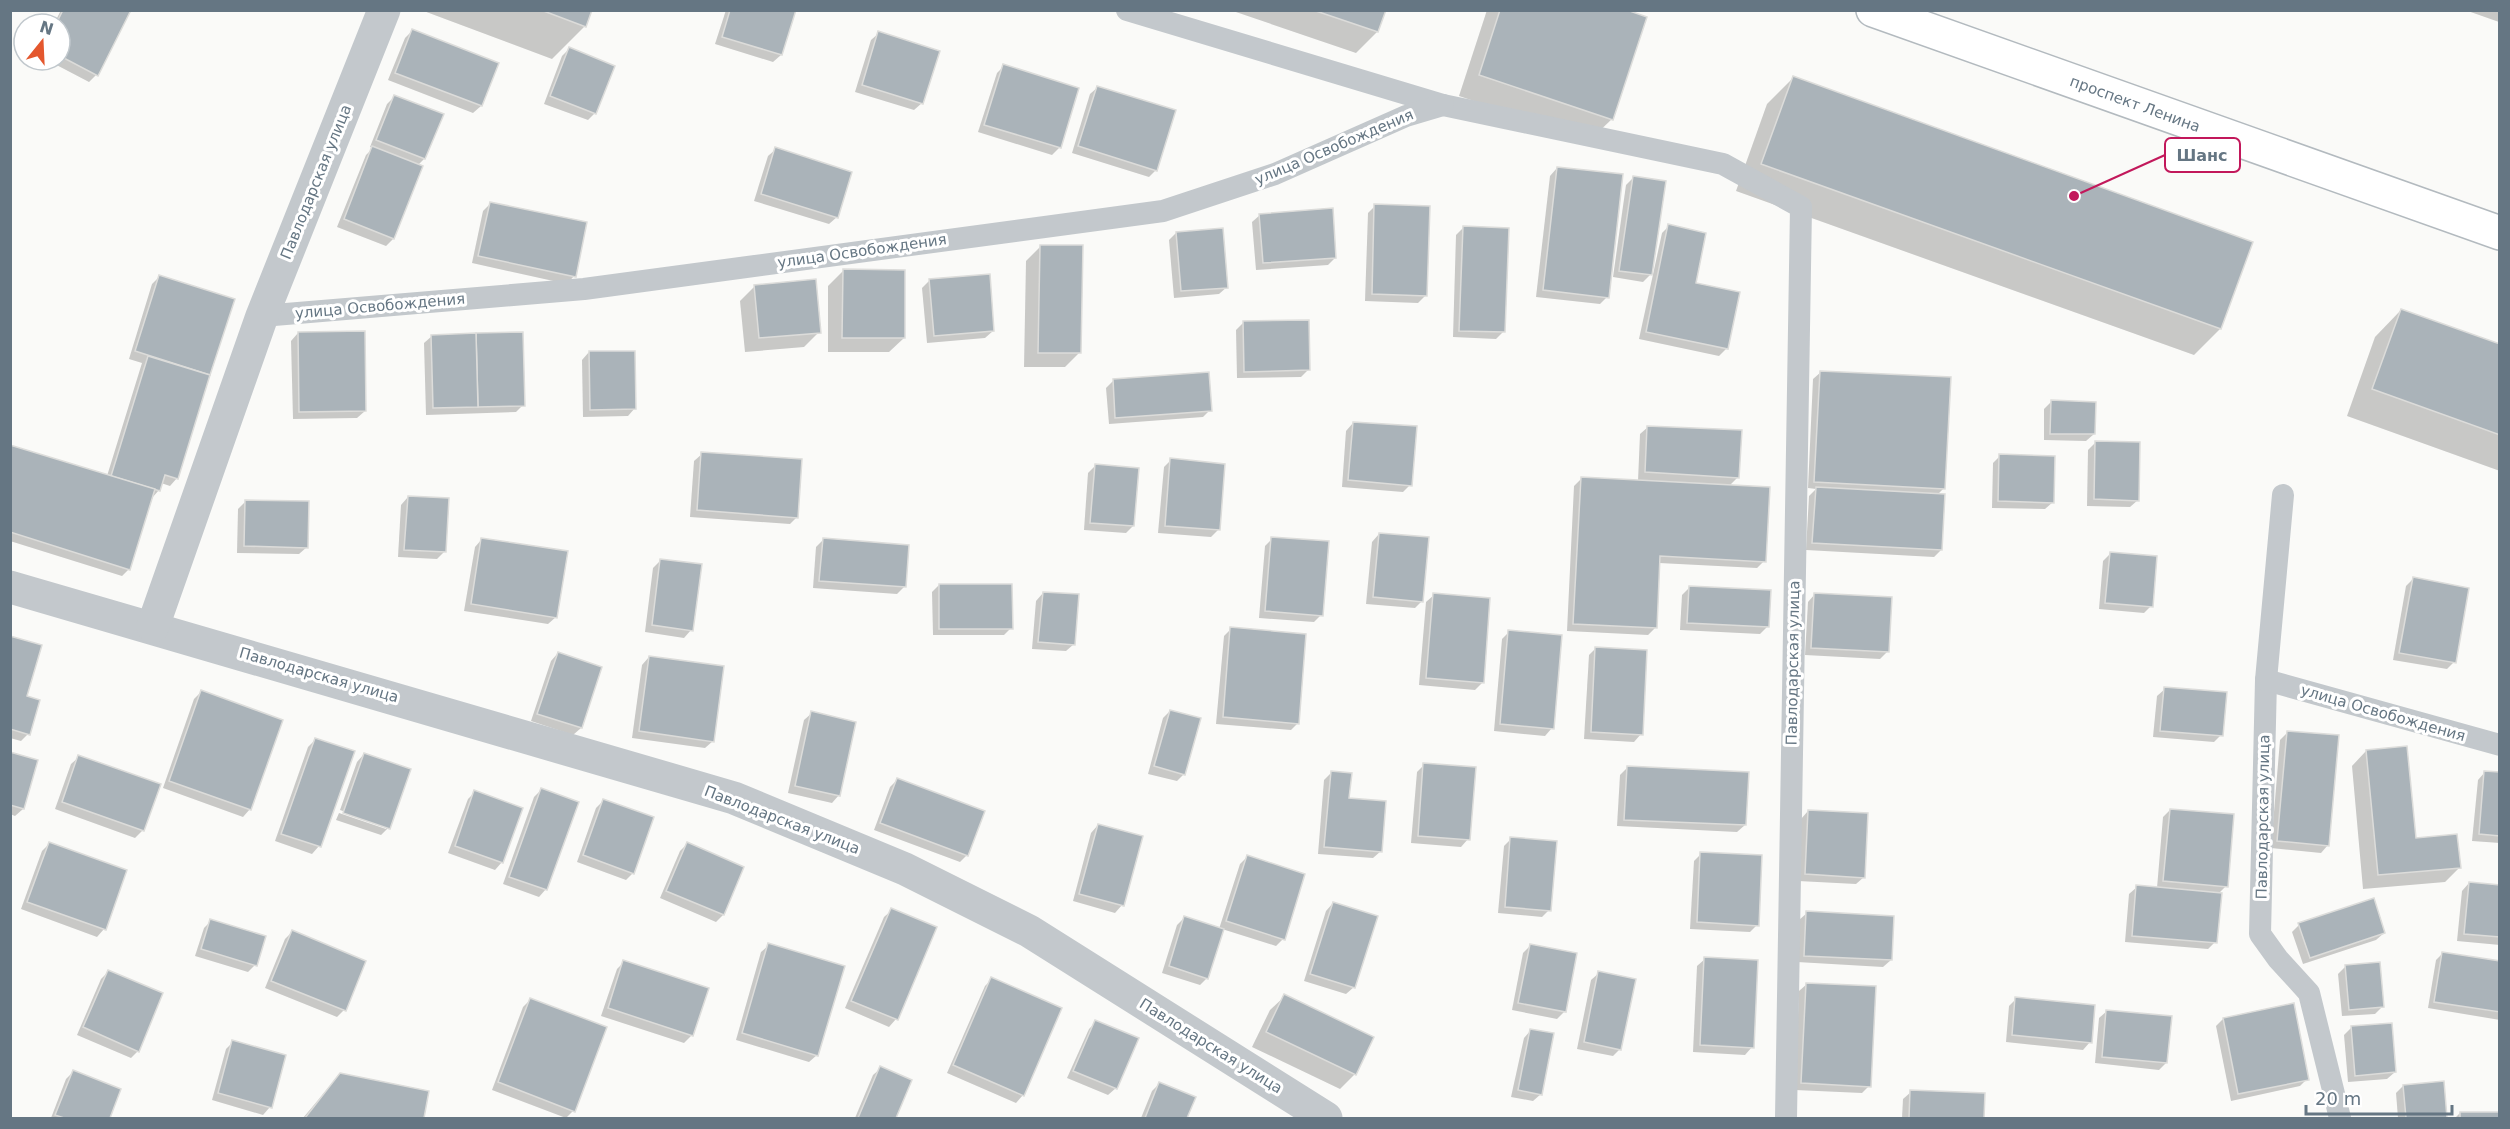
<svg xmlns="http://www.w3.org/2000/svg" width="2510" height="1129" font-family="'DejaVu Sans',sans-serif">
  <style>
    .shadow { fill: #0003 }
    .building { fill: #aab3b9; stroke: #dcdcda; stroke-width: 1.5 }
    .lines { fill: none; stroke-linecap: round; stroke-linejoin: round }
    .secondary-casing { stroke: #b3babf; stroke-width: 36 }
    .service { stroke: #c3c8cc; stroke-width: 22 }
    .minor { stroke: #c3c8cc; stroke-width: 33 }
    .secondary { stroke: #fff; stroke-width: 33 }
    .labels { text-anchor: middle; stroke-width: 6; stroke-linejoin: round; paint-order: stroke }
    .street-label { font-size: 15px; fill: #657683; stroke: #fff }
    .leader { fill: none; stroke: #c2185b; stroke-width: 2 }
    .callout-dot { fill: #c2185b; stroke: #fff; stroke-width: 2 }
    .callout { fill: #fff; stroke: #c2185b; stroke-width: 2 }
    .callout-label { font-size: 16px; text-anchor: middle; font-weight: bold; fill: #657683 }
  </style>
  <rect width="100%" height="100%" fill="#fafaf8"/>
  <g class="shadow">
    <polygon points="61,10 130,10 96,75 89,82 47,60 60,60 60,24 54,24"/>
    <polygon points="421,10 591,10 585,26 552,59"/>
    <polygon points="726,10 795,10 781,55 773,62 715,44"/>
    <polygon points="1230,10 1384,10 1377,32 1356,53"/>
    <polygon points="1487,10 1622,10 1612,119 1590,140 1459,96"/>
    <polygon points="2465,10 2500,10 2500,21 2499,22"/>
    <polygon points="412,31 497,63 481,106 473,113 388,80 405,38"/>
    <polygon points="879,33 922,103 914,110 855,92 871,40"/>
    <polygon points="569,49 595,113 588,120 544,104 562,56"/>
    <polygon points="1004,66 1077,89 1059,148 1052,155 978,132 997,73"/>
    <polygon points="1793,78 2220,329 2194,355 1736,191 1767,104"/>
    <polygon points="1098,87 1156,170 1149,177 1072,153 1090,94"/>
    <polygon points="394,97 424,159 417,166 393,239 386,246 337,227 366,155 373,148 370,147 387,104"/>
    <polygon points="776,149 837,217 829,224 754,201 768,156"/>
    <polygon points="1557,168 1607,297 1600,304 1536,297 1550,176"/>
    <polygon points="1633,178 1653,272 1643,282 1613,277 1626,185"/>
    <polygon points="490,204 574,276 567,284 472,263 483,211"/>
    <polygon points="1375,206 1425,296 1418,303 1365,301 1368,213"/>
    <polygon points="1260,215 1335,258 1328,265 1256,270 1252,222"/>
    <polygon points="1669,226 1727,348 1719,356 1639,339 1662,233"/>
    <polygon points="1463,228 1504,331 1496,339 1453,337 1456,235"/>
    <polygon points="1176,233 1227,287 1219,294 1174,298 1169,240"/>
    <polygon points="1041,246 1080,352 1065,367 1024,367 1026,261"/>
    <polygon points="843,271 904,338 889,352 828,352 828,286"/>
    <polygon points="159,277 233,300 177,478 170,486 161,483 159,490 152,498 129,569 122,576 10,541 10,446 107,476 142,363 129,359 152,284"/>
    <polygon points="930,280 993,331 985,338 927,343 922,288"/>
    <polygon points="755,286 819,332 804,347 745,352 740,301"/>
    <polygon points="2401,310 2500,346 2500,471 2347,416 2375,337"/>
    <polygon points="1243,323 1308,370 1301,377 1237,378 1236,330"/>
    <polygon points="298,333 365,411 357,418 293,419 291,341"/>
    <polygon points="432,336 523,405 516,412 426,415 424,343"/>
    <polygon points="589,352 635,408 628,416 583,417 582,360"/>
    <polygon points="1821,372 1944,488 1937,495 1941,550 1934,557 1806,550 1809,496 1816,489 1808,488 1813,379"/>
    <polygon points="1113,381 1210,410 1203,417 1109,424 1106,388"/>
    <polygon points="2051,402 2094,434 2086,441 2044,440 2044,409"/>
    <polygon points="1353,423 1410,485 1403,492 1342,487 1346,431"/>
    <polygon points="1648,427 1738,477 1729,486 1764,561 1757,568 1659,563 1655,628 1648,635 1567,631 1574,486 1581,479 1638,481 1640,434"/>
    <polygon points="2095,443 2138,500 2130,507 2087,506 2088,450"/>
    <polygon points="702,454 797,517 790,524 690,517 694,461"/>
    <polygon points="2000,456 2053,502 2045,509 1992,508 1993,463"/>
    <polygon points="1171,460 1218,530 1211,537 1158,533 1164,467"/>
    <polygon points="1096,465 1133,526 1126,533 1084,530 1088,473"/>
    <polygon points="408,497 444,552 437,559 398,557 401,505"/>
    <polygon points="246,501 307,547 299,554 237,553 238,509"/>
    <polygon points="1379,534 1422,601 1415,608 1366,604 1372,542"/>
    <polygon points="482,539 556,617 548,624 464,611 475,547"/>
    <polygon points="1272,539 1321,615 1314,622 1259,618 1265,546"/>
    <polygon points="823,540 904,587 897,594 813,588 816,547"/>
    <polygon points="2110,554 2151,606 2144,613 2099,609 2103,561"/>
    <polygon points="660,561 691,630 684,638 645,632 653,568"/>
    <polygon points="2413,579 2454,662 2447,669 2393,660 2406,586"/>
    <polygon points="939,585 1011,628 1004,635 933,635 932,592"/>
    <polygon points="1689,588 1767,627 1760,634 1680,630 1682,595"/>
    <polygon points="1043,593 1074,644 1066,651 1032,649 1036,601"/>
    <polygon points="1815,594 1888,651 1880,659 1805,655 1808,602"/>
    <polygon points="1434,595 1482,683 1475,690 1419,685 1426,602"/>
    <polygon points="1231,629 1298,723 1291,730 1216,724 1224,636"/>
    <polygon points="1509,632 1552,728 1545,736 1494,731 1502,639"/>
    <polygon points="10,638 25,697 28,734 21,741 10,738"/>
    <polygon points="1596,648 1641,734 1634,742 1584,739 1589,655"/>
    <polygon points="558,653 581,728 573,735 531,721 551,661"/>
    <polygon points="649,657 713,741 705,748 632,738 642,665"/>
    <polygon points="2165,689 2221,735 2214,742 2153,737 2157,696"/>
    <polygon points="201,692 250,809 243,817 163,788 194,699"/>
    <polygon points="1170,711 1184,774 1177,781 1148,774 1163,718"/>
    <polygon points="812,713 839,795 832,803 788,793 804,720"/>
    <polygon points="2287,733 2328,845 2321,853 2271,848 2280,740"/>
    <polygon points="316,739 319,846 312,854 275,841 308,747"/>
    <polygon points="2366,751 2415,839 2460,867 2445,882 2363,889 2352,766"/>
    <polygon points="10,753 37,761 23,809 15,816 10,814"/>
    <polygon points="364,754 388,828 381,835 336,820 339,813 386,829 386,826 340,810 357,762"/>
    <polygon points="79,757 159,785 142,831 135,838 55,809 71,764"/>
    <polygon points="1424,765 1468,839 1461,847 1411,843 1417,772"/>
    <polygon points="1627,768 1745,825 1737,832 1617,826 1620,775"/>
    <polygon points="2485,772 2500,774 2500,843 2472,841 2478,780"/>
    <polygon points="1331,773 1381,851 1373,858 1318,854 1324,780"/>
    <polygon points="897,780 967,855 960,862 874,830 890,787"/>
    <polygon points="541,790 546,889 539,897 503,884 534,797"/>
    <polygon points="475,792 502,862 495,870 448,853 468,799"/>
    <polygon points="603,801 633,873 626,880 577,862 596,808"/>
    <polygon points="2170,810 2226,886 2220,892 2215,942 2208,949 2125,942 2129,894 2137,887 2157,888 2163,817"/>
    <polygon points="1808,811 1864,877 1856,884 1798,881 1801,819"/>
    <polygon points="1098,825 1122,905 1115,913 1073,901 1091,833"/>
    <polygon points="1511,839 1549,910 1542,917 1498,913 1504,846"/>
    <polygon points="49,844 125,871 104,929 97,937 21,909 42,851"/>
    <polygon points="687,844 742,868 723,915 716,922 660,898 680,851"/>
    <polygon points="1701,854 1757,925 1750,932 1690,929 1694,861"/>
    <polygon points="1247,857 1283,939 1276,946 1222,929 1207,978 1200,985 1162,973 1177,925 1184,918 1219,929 1240,864"/>
    <polygon points="2469,883 2500,886 2500,945 2457,941 2462,891"/>
    <polygon points="1333,903 1354,987 1346,994 1304,981 1326,911"/>
    <polygon points="892,910 935,928 896,1019 889,1027 845,1008 884,917"/>
    <polygon points="1807,913 1891,960 1883,967 1797,962 1799,920"/>
    <polygon points="211,921 255,965 248,972 195,956 204,928"/>
    <polygon points="2299,925 2384,933 2376,940 2303,964 2292,932"/>
    <polygon points="292,932 344,1010 337,1017 265,988 285,939"/>
    <polygon points="769,945 817,1055 809,1062 736,1040 761,952"/>
    <polygon points="1531,945 1564,1012 1557,1019 1512,1010 1523,953"/>
    <polygon points="2443,953 2500,962 2500,1020 2428,1008 2436,960"/>
    <polygon points="1705,959 1752,1047 1745,1055 1693,1052 1697,966"/>
    <polygon points="624,962 692,1035 684,1043 601,1016 617,969"/>
    <polygon points="2346,966 2382,1007 2375,1014 2342,1016 2338,974"/>
    <polygon points="108,972 138,1051 131,1058 77,1035 101,979"/>
    <polygon points="1599,973 1620,1049 1613,1056 1577,1049 1591,980"/>
    <polygon points="992,979 1023,1095 1016,1103 947,1073 985,986"/>
    <polygon points="1807,984 1869,1086 1862,1093 1795,1090 1799,991"/>
    <polygon points="1285,996 1355,1074 1340,1089 1252,1047 1270,1010"/>
    <polygon points="531,999 573,1111 566,1118 492,1090 523,1007"/>
    <polygon points="2016,999 2090,1042 2083,1050 2006,1042 2009,1006"/>
    <polygon points="2107,1011 2166,1063 2159,1070 2095,1063 2099,1018"/>
    <polygon points="2223,1019 2307,1079 2300,1086 2231,1101 2216,1026"/>
    <polygon points="1096,1022 1116,1088 1108,1095 1067,1078 1089,1029"/>
    <polygon points="2351,1028 2395,1072 2387,1079 2348,1082 2344,1035"/>
    <polygon points="1531,1030 1541,1094 1533,1101 1511,1097 1524,1038"/>
    <polygon points="233,1042 270,1107 263,1115 212,1100 226,1049"/>
    <polygon points="881,1068 910,1081 894,1118 855,1118 873,1075"/>
    <polygon points="73,1072 119,1090 108,1118 51,1118 66,1079"/>
    <polygon points="340,1074 427,1093 422,1118 303,1118"/>
    <polygon points="2442,1083 2445,1118 2398,1118 2396,1093 2403,1086"/>
    <polygon points="1159,1084 1194,1098 1186,1118 1141,1118 1152,1091"/>
    <polygon points="1911,1092 1984,1095 1982,1118 1902,1118 1903,1099"/>
    <polygon points="2460,1113 2500,1113 2500,1118 2455,1118"/>
  </g>
  <g class="building">
    <polygon points="63,10 131,10 98,76 60,56 60,24 56,24"/>
    <polygon points="541,10 592,10 586,27"/>
    <polygon points="730,10 796,10 782,55 722,37"/>
    <polygon points="1313,10 1386,10 1378,32"/>
    <polygon points="1500,10 1627,10 1647,17 1613,120 1479,75"/>
    <polygon points="412,29 499,63 482,106 395,73"/>
    <polygon points="878,31 940,51 923,104 862,85"/>
    <polygon points="569,47 615,66 596,114 550,96"/>
    <polygon points="1003,64 1079,88 1061,148 984,125"/>
    <polygon points="1793,76 2253,242 2221,329 1761,164"/>
    <polygon points="1097,86 1176,110 1157,171 1078,146"/>
    <polygon points="394,95 444,114 425,159 376,140"/>
    <polygon points="372,146 423,166 394,239 344,219"/>
    <polygon points="775,147 852,172 838,218 761,194"/>
    <polygon points="1557,167 1623,174 1609,298 1543,290"/>
    <polygon points="1633,176 1666,181 1652,275 1619,271"/>
    <polygon points="490,202 587,222 576,277 478,256"/>
    <polygon points="1374,204 1430,206 1427,296 1372,294"/>
    <polygon points="1333,208 1336,258 1263,263 1259,214"/>
    <polygon points="1668,224 1706,233 1696,283 1740,292 1728,349 1646,332"/>
    <polygon points="1463,226 1509,228 1505,332 1459,331"/>
    <polygon points="1223,228 1228,288 1181,291 1176,232"/>
    <polygon points="1040,245 1083,245 1081,353 1038,353"/>
    <polygon points="843,269 905,270 905,338 842,338"/>
    <polygon points="990,274 994,331 934,336 929,279"/>
    <polygon points="159,275 235,299 210,375 135,351"/>
    <polygon points="816,279 821,333 759,338 754,285"/>
    <polygon points="2401,309 2500,344 2500,435 2372,389"/>
    <polygon points="1309,320 1310,370 1244,372 1243,321"/>
    <polygon points="365,331 366,411 299,412 298,332"/>
    <polygon points="523,332 525,406 478,407 476,333"/>
    <polygon points="476,333 478,407 433,408 431,335"/>
    <polygon points="589,351 635,351 636,409 590,410"/>
    <polygon points="148,356 210,375 178,479 165,475 160,491 111,476"/>
    <polygon points="1820,371 1951,377 1945,489 1814,482"/>
    <polygon points="1209,372 1212,411 1115,418 1113,379"/>
    <polygon points="2051,400 2096,402 2095,434 2050,434"/>
    <polygon points="1353,422 1417,426 1412,486 1348,480"/>
    <polygon points="1647,426 1742,430 1739,478 1645,472"/>
    <polygon points="2095,441 2140,442 2139,501 2094,499"/>
    <polygon points="10,445 155,489 130,570 10,532"/>
    <polygon points="701,452 802,459 798,518 697,510"/>
    <polygon points="1999,454 2055,456 2054,503 1998,501"/>
    <polygon points="1170,458 1225,464 1220,530 1165,526"/>
    <polygon points="1095,464 1139,468 1134,526 1090,523"/>
    <polygon points="1581,477 1770,487 1766,562 1660,556 1657,628 1573,624"/>
    <polygon points="1816,487 1945,494 1942,550 1812,543"/>
    <polygon points="408,496 449,498 446,552 404,550"/>
    <polygon points="245,500 309,501 308,548 244,546"/>
    <polygon points="1379,533 1429,537 1423,602 1373,597"/>
    <polygon points="1271,537 1329,541 1323,616 1265,611"/>
    <polygon points="481,538 568,551 557,618 471,604"/>
    <polygon points="823,538 909,545 906,587 819,581"/>
    <polygon points="2110,552 2157,556 2153,607 2105,603"/>
    <polygon points="660,559 702,564 693,631 652,625"/>
    <polygon points="2413,577 2469,588 2456,663 2399,653"/>
    <polygon points="939,584 1012,584 1013,629 939,629"/>
    <polygon points="1689,586 1771,590 1769,627 1687,623"/>
    <polygon points="1043,592 1079,594 1075,645 1038,642"/>
    <polygon points="1433,593 1490,598 1484,683 1426,678"/>
    <polygon points="1814,593 1892,597 1889,652 1811,648"/>
    <polygon points="1230,627 1306,634 1299,724 1223,717"/>
    <polygon points="1508,630 1562,635 1554,729 1500,724"/>
    <polygon points="10,636 42,645 27,696 40,700 30,735 10,729"/>
    <polygon points="1595,647 1647,650 1643,735 1591,732"/>
    <polygon points="558,652 602,667 582,728 537,714"/>
    <polygon points="649,656 724,666 714,742 639,731"/>
    <polygon points="2164,687 2227,692 2223,736 2160,731"/>
    <polygon points="201,690 283,720 251,810 169,781"/>
    <polygon points="1170,710 1201,718 1185,775 1154,766"/>
    <polygon points="811,711 856,722 840,796 795,786"/>
    <polygon points="2287,731 2339,735 2329,846 2277,841"/>
    <polygon points="315,738 355,751 321,847 281,834"/>
    <polygon points="2407,746 2416,838 2457,834 2461,868 2378,875 2366,750"/>
    <polygon points="10,752 38,760 24,809 10,805"/>
    <polygon points="364,753 411,769 390,829 343,813"/>
    <polygon points="78,755 161,784 144,831 62,802"/>
    <polygon points="1423,763 1476,767 1470,840 1418,836"/>
    <polygon points="1627,766 1749,772 1746,825 1624,820"/>
    <polygon points="1331,771 1352,773 1349,798 1386,801 1382,852 1324,847"/>
    <polygon points="2484,771 2500,772 2500,836 2479,834"/>
    <polygon points="897,778 985,811 968,856 880,823"/>
    <polygon points="541,788 579,802 547,890 509,877"/>
    <polygon points="474,790 523,808 503,863 455,846"/>
    <polygon points="603,799 654,817 634,874 583,855"/>
    <polygon points="2170,809 2234,814 2228,887 2163,881"/>
    <polygon points="1808,810 1868,813 1865,878 1805,874"/>
    <polygon points="1098,824 1143,836 1124,906 1079,894"/>
    <polygon points="1510,837 1557,841 1551,911 1505,907"/>
    <polygon points="49,842 127,870 106,930 27,902"/>
    <polygon points="687,842 744,867 724,915 666,891"/>
    <polygon points="1700,852 1762,855 1759,926 1697,922"/>
    <polygon points="1247,855 1305,874 1285,940 1226,921"/>
    <polygon points="2469,882 2500,885 2500,937 2464,934"/>
    <polygon points="2136,885 2222,893 2217,943 2132,936"/>
    <polygon points="2374,898 2385,933 2310,958 2298,923"/>
    <polygon points="1333,902 1378,916 1355,988 1310,974"/>
    <polygon points="891,908 937,927 898,1020 851,1001"/>
    <polygon points="1806,911 1894,916 1892,960 1804,956"/>
    <polygon points="1184,916 1224,929 1208,979 1169,966"/>
    <polygon points="210,919 266,936 257,966 201,949"/>
    <polygon points="292,930 366,961 346,1011 271,981"/>
    <polygon points="768,943 845,966 818,1056 742,1033"/>
    <polygon points="1530,944 1577,953 1566,1012 1518,1003"/>
    <polygon points="2442,952 2500,961 2500,1012 2434,1002"/>
    <polygon points="1704,957 1758,960 1754,1048 1700,1045"/>
    <polygon points="623,960 709,988 693,1036 608,1008"/>
    <polygon points="2380,962 2384,1007 2349,1010 2345,965"/>
    <polygon points="108,970 163,993 139,1052 83,1027"/>
    <polygon points="1598,971 1636,979 1621,1050 1584,1042"/>
    <polygon points="991,977 1062,1008 1024,1096 953,1065"/>
    <polygon points="1806,983 1876,986 1871,1087 1801,1083"/>
    <polygon points="1284,994 1374,1037 1356,1075 1266,1032"/>
    <polygon points="2015,997 2095,1005 2092,1043 2012,1035"/>
    <polygon points="530,998 607,1027 575,1112 498,1082"/>
    <polygon points="2294,1003 2309,1080 2238,1094 2223,1018"/>
    <polygon points="2106,1010 2172,1016 2167,1063 2102,1057"/>
    <polygon points="1095,1020 1139,1038 1117,1089 1073,1071"/>
    <polygon points="2392,1023 2396,1072 2355,1076 2351,1026"/>
    <polygon points="1530,1029 1554,1033 1542,1095 1518,1090"/>
    <polygon points="232,1040 286,1055 272,1108 218,1093"/>
    <polygon points="880,1066 912,1080 896,1118 858,1118"/>
    <polygon points="73,1070 121,1089 110,1118 64,1118 55,1115"/>
    <polygon points="340,1073 429,1091 424,1118 305,1118"/>
    <polygon points="2444,1081 2447,1118 2406,1118 2403,1085"/>
    <polygon points="1159,1082 1196,1097 1187,1118 1145,1118"/>
    <polygon points="1910,1090 1985,1093 1984,1118 1909,1118"/>
    <rect x="2460" y="1112" width="40" height="6"/>
  </g>
  <g class="lines">
    <g class="secondary-casing">
      <polyline id="secondary" points="1873,10 2500,233"/>
    </g>
    <g class="service">
      <polyline points="1127,10 1443,105 1723,164 1801,207 1786,1118"/>
      <polyline points="262,316 584,289 1163,211 1275,174 1406,116 1443,105"/>
      <polyline points="2283,495 2266,680 2260,934 2278,959 2309,993 2340,1118"/>
      <polyline points="2266,680 2500,745"/>
    </g>
    <g class="minor">
      <polyline points="10,587 734,798 905,869 1029,931 1326,1118"/>
      <polyline points="153,626 262,316 384,10"/>
    </g>
    <use href="#secondary" class="secondary"/>
  </g>
  <g class="labels">
    <g class="street-label">
      <text transform="translate(2135 104) rotate(20)" y="5">проспект Ленина</text>
      <text transform="translate(1334 147) rotate(-23)" y="5">улица Освобождения</text>
      <text transform="translate(316 182) rotate(-68)" y="5">Павлодарская улица</text>
      <text transform="translate(862 251) rotate(-8)" y="5">улица Освобождения</text>
      <text transform="translate(380 306) rotate(-5)" y="5">улица Освобождения</text>
      <text transform="translate(1793 663) rotate(-89)" y="5">Павлодарская улица</text>
      <text transform="translate(319 675) rotate(16)" y="5">Павлодарская улица</text>
      <text transform="translate(2383 713) rotate(16)" y="5">улица Освобождения</text>
      <text transform="translate(2263 817) rotate(-89)" y="5">Павлодарская улица</text>
      <text transform="translate(782 820) rotate(21)" y="5">Павлодарская улица</text>
      <text transform="translate(1211 1046) rotate(32)" y="5">Павлодарская улица</text>
    </g>
  </g>
  <path class="leader" d="M2074 196L2165 155"/>
  <circle class="callout-dot" cx="2074" cy="196" r="6"/>
  <rect class="callout" x="2165" y="138" width="75" height="34" rx="6"/>
  <g class="callout-label">
    <text x="2202" y="161">Шанс</text>
  </g>
  <rect width="2510" height="1129" fill="none" stroke="#657683" stroke-width="24"/>
  <g transform="translate(42 42) rotate(18)"><circle r="28" fill="#ffffff" stroke="#c1c8cd" stroke-width="1.5"/>
  <path d="M0-4.5L10 22L0 15L-10 22Z" fill="#e4572e"/>
  <text y="-9" font-size="16" font-weight="bold" text-anchor="middle" fill="#657683">N</text>
  </g>
  <path d="M2306 1105v9h146v-9" fill="none" stroke="#657683" stroke-width="3"/>
  <text x="2315" y="1105" font-size="18" fill="#657683" stroke="#ffffff" stroke-width="4.5" paint-order="stroke">20 m</text>
</svg>
